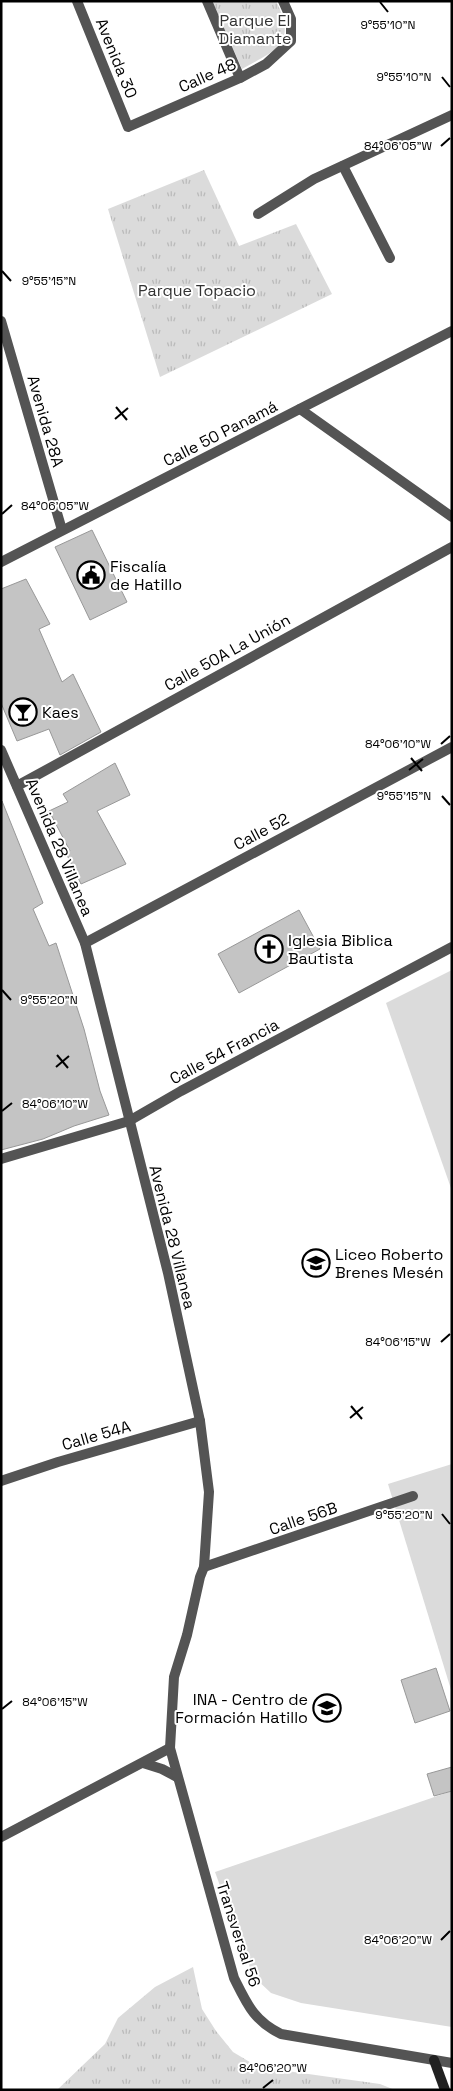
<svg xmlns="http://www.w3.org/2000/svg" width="453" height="2091" font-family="'Space Grotesk',sans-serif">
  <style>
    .grass { fill: url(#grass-tufts) }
    .pitch { fill: #dbdbdb }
    .building { fill: #c4c4c4; stroke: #989898 }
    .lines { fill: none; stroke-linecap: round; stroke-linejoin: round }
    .minor { stroke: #545454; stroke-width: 10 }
    .tertiary { stroke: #545454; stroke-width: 10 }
    .secondary { stroke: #212121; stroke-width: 10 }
    .ticks { fill: none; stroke: #000; stroke-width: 2 }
    .labels { text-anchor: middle; stroke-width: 4; stroke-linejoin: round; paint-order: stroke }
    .park-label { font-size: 16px; fill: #323232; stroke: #fff }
    .street-label { font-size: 16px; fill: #000; stroke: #fff }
    .poi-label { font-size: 16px; fill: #000; stroke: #fff; text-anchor: start }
    .ticks-label { font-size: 12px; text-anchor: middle; fill: #000; stroke: #fff; stroke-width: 4; stroke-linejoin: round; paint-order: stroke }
  </style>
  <defs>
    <pattern id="grass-tufts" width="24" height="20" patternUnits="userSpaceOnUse" patternTransform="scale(1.25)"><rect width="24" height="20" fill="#dbdbdb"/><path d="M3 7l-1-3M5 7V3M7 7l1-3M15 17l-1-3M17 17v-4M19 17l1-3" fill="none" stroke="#bababa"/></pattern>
  </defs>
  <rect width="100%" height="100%" fill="#fff"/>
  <g class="grass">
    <path d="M 212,1 L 276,1 C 298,44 276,50 242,69 Z"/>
    <polygon points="204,170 239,246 296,224 332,294 160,377 108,209"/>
    <polygon points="193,1967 202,2009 216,2031 233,2052 258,2067 380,2084 395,2090 57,2090 105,2044 118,2018 155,1987"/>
  </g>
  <g class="pitch">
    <polygon points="452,970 452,1191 386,1003"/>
    <polygon points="452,1464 452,1693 388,1484"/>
    <polygon points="452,1791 452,2027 301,2003 271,1993 253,1976 215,1872"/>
  </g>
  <g class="building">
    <polygon points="92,530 127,602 90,620 55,547"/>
    <polygon points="26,579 50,624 39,629 62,682 73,674 101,732 60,755 49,729 17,741 1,703 1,589"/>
    <polygon points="115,763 130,795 97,811 126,864 81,884 66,853 70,851 49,811 68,802 63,794"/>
    <polygon points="2,801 43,903 33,909 49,946 56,943 84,1029 100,1091 109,1115 74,1126 43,1139 1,1150"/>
    <polygon points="299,910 320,949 239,993 218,954"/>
    <polygon points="436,1668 450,1711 415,1723 401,1680"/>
    <polygon points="452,1767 452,1791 434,1796 427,1774"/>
  </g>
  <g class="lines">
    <g class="minor">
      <polyline points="77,1 128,127 240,78 266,64 291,41 291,19 283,1"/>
      <polyline points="207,1 240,78"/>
      <polyline points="343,166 390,258"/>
      <polyline points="258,214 314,179 452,115"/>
      <polyline points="1,321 62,530"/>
      <polyline points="300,409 452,517"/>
      <polyline points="1,562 452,331"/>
      <polyline points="17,786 452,547"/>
      <polyline points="85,943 452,747"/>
      <polyline points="1,1159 129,1121 181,1091 452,947"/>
      <polyline points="1,1481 58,1462 200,1421"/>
      <polyline points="204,1567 413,1496"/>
      <polyline points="143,1763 162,1769 177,1777"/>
      <polyline points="1,1837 170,1748"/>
    </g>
    <path class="tertiary" d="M 1,750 L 85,943 L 168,1273 L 200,1421 L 209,1492 L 204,1567 L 200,1577 L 187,1635 L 174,1677 L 170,1748 L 234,1978 C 247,2004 254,2021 281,2034 L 452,2063"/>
    <polyline class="secondary" points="434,2060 445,2090"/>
  </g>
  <path class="ticks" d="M 380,2 L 388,12M 442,77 L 450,87M 441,146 L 450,138M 2,271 L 11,281M 116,407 L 127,420M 115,419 L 128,408M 2,514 L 12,505M 441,744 L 450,736M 411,758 L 422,771M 409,770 L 423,759M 442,796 L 450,805M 2,990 L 11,1000M 57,1055 L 68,1068M 56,1067 L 69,1056M 2,1111 L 12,1103M 441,1342 L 450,1334M 351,1406 L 362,1419M 350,1418 L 363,1407M 442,1514 L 450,1524M 2,1709 L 12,1701M 441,1940 L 450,1931M 263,2088 L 273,2080"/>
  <defs>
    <g id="civic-ring" transform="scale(1.4375)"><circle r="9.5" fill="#fff" stroke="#000" stroke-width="1.5"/><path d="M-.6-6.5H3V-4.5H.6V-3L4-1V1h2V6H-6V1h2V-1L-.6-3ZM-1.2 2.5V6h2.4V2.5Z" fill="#000"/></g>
    <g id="bar-ring" transform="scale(1.4375)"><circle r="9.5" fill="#fff" stroke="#000" stroke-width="1.5"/><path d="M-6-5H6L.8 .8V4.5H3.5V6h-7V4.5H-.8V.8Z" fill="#000"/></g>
    <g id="church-ring" transform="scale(1.4375)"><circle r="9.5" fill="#fff" stroke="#000" stroke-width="1.5"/><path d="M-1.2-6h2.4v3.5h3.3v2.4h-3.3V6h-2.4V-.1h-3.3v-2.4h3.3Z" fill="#000"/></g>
    <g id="school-ring" transform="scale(1.4375)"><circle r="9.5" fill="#fff" stroke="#000" stroke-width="1.5"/><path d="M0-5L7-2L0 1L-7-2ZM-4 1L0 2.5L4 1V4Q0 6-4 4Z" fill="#000"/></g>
    <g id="university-ring" transform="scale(1.4375)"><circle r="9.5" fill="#fff" stroke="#000" stroke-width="1.5"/><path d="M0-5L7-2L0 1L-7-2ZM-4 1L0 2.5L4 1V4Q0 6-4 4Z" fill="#000"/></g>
  </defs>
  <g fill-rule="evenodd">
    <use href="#civic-ring" x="91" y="575"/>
    <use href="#bar-ring" x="23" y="712"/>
    <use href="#church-ring" x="269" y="949"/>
    <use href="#school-ring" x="316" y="1263"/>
    <use href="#university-ring" x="327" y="1708"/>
  </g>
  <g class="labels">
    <g class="park-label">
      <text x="255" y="26">Parque El<tspan x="255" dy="18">Diamante</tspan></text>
      <text x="197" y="296">Parque Topacio</text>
    </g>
    <g class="street-label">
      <text transform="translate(117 58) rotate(68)" y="6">Avenida 30</text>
      <text transform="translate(207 75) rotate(-24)" y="6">Calle 48</text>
      <text transform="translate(46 421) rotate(74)" y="6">Avenida 28A</text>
      <text transform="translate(220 433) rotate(-27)" y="6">Calle 50 Panamá</text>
      <text transform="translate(227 652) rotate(-29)" y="6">Calle 50A La Unión</text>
      <text transform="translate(261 831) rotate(-28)" y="6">Calle 52</text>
      <text transform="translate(60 847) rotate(67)" y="6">Avenida 28 Villanea</text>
      <text transform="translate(224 1051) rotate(-28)" y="6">Calle 54 Francia</text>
      <text transform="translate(173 1237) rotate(76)" y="6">Avenida 28 Villanea</text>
      <text transform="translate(96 1435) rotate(-16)" y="6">Calle 54A</text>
      <text transform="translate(303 1518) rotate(-19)" y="6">Calle 56B</text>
      <text transform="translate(239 1934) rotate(72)" y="6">Transversal 56</text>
    </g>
    <g class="poi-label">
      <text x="110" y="572">Fiscalía<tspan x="110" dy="18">de Hatillo</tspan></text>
      <text x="42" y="718">Kaes</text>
      <text x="288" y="946">Iglesia Biblica<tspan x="288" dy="18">Bautista</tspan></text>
      <text x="335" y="1260">Liceo Roberto<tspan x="335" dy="18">Brenes Mesén</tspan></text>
      <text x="308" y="1705" text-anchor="end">INA - Centro de<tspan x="308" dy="18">Formación Hatillo</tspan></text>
    </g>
  </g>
  <g class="ticks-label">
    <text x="388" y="29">9°55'10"N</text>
    <text x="404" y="81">9°55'10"N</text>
    <text x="398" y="150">84°06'05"W</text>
    <text x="49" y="285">9°55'15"N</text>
    <text x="55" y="510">84°06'05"W</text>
    <text x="398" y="748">84°06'10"W</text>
    <text x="404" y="800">9°55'15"N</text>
    <text x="49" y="1004">9°55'20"N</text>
    <text x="55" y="1108">84°06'10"W</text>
    <text x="398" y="1346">84°06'15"W</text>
    <text x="404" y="1519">9°55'20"N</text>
    <text x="55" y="1706">84°06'15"W</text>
    <text x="398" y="1944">84°06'20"W</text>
    <text x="273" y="2072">84°06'20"W</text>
  </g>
  <rect width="453" height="2091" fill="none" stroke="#000000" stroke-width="5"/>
</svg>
